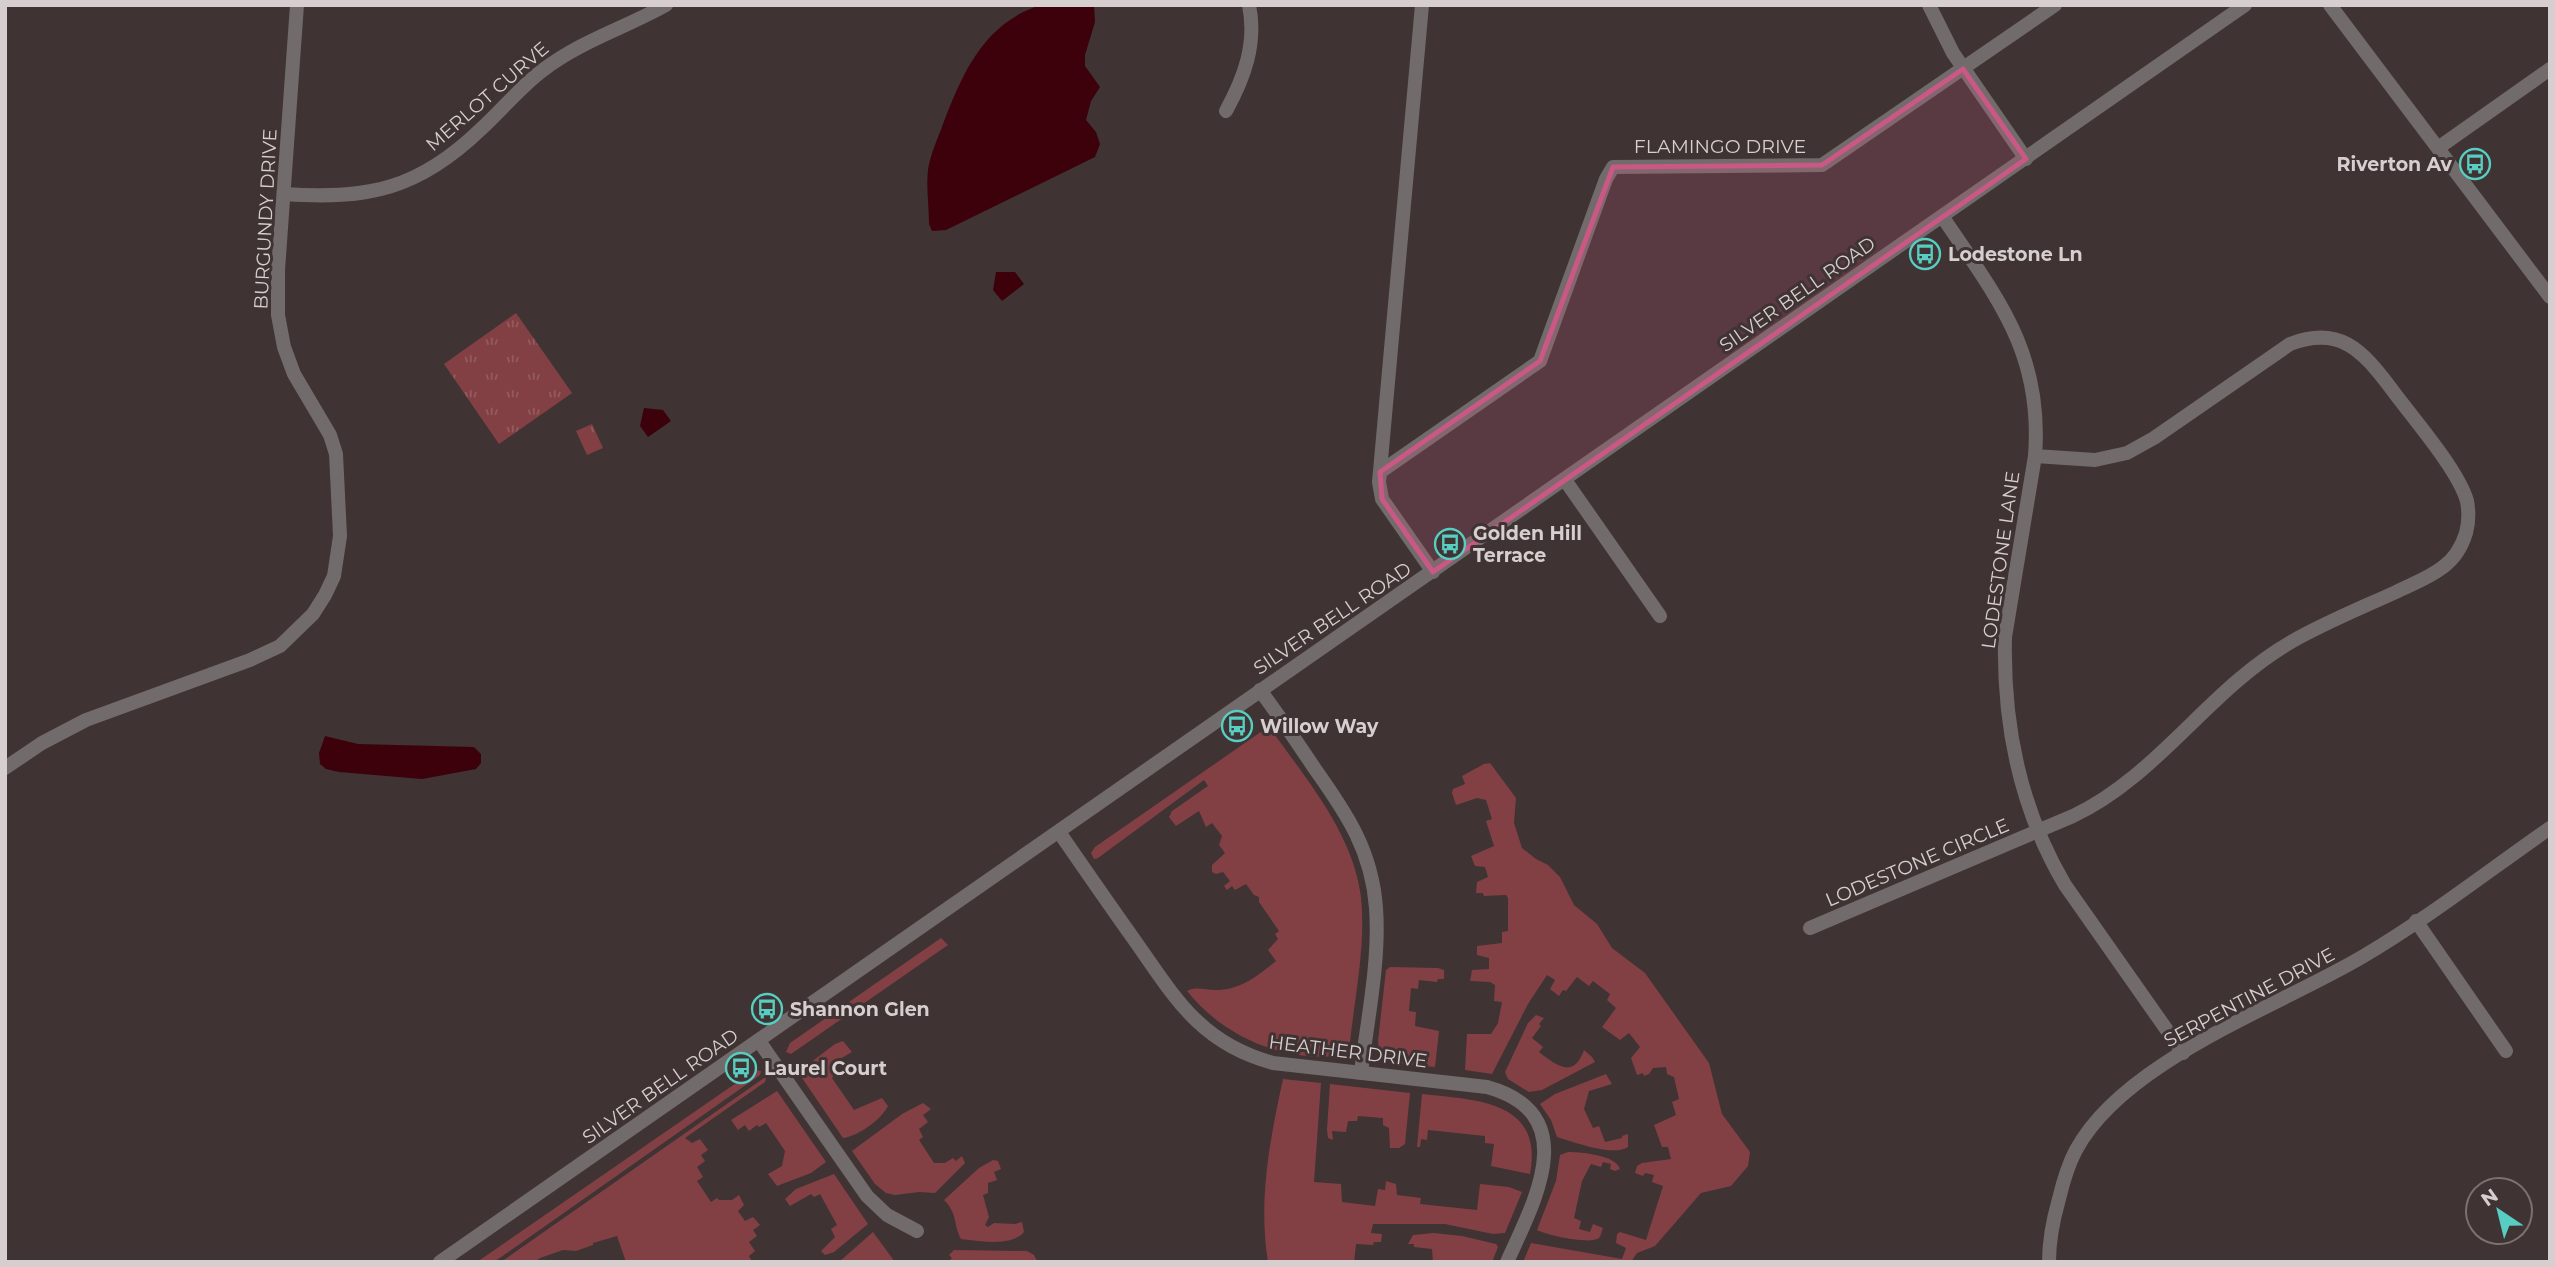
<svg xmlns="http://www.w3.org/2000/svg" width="2555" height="1267" font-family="Montserrat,sans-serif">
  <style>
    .green { fill: #834044 }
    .park { fill: url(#park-tufts) }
    .water { fill: #3d010c }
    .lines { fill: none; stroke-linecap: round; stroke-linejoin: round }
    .minor { stroke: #716b6b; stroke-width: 14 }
    .tertiary { stroke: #716b6b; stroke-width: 14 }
    .marked { fill: #c95884; fill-opacity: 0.2; stroke: #c95884; stroke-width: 5; stroke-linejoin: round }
    .labels { text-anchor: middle; stroke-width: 6; stroke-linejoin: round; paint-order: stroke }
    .street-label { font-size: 19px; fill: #d7cfcf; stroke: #3f3333 }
    .poi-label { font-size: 19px; font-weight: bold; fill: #d7cfcf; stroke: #3f3333; text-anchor: start }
  </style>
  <defs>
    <pattern id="park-tufts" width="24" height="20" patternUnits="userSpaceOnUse" patternTransform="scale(1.75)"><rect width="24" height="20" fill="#834044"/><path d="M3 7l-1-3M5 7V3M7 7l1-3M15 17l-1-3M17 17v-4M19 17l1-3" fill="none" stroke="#945b5e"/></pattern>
  </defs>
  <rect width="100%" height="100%" fill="#3f3333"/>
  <g class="green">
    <path d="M 1270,728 C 1306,779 1353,833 1361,897 C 1366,945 1355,995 1350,1042 L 1345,1051 L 1338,1056 C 1280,1061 1223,1036 1187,991 C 1196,986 1205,990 1215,990 C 1241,990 1257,976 1276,961 L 1268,950 L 1278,939 L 1275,934 L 1279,931 L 1259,902 L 1259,897 L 1254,895 L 1246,884 L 1235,890 L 1232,886 L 1227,890 L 1224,886 L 1230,881 L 1223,872 L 1216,874 L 1212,872 L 1212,865 L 1225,853 L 1219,845 L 1222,836 L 1212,823 L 1206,827 L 1199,811 L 1176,826 L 1169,817 L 1172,811 L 1208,786 L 1204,780 L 1098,858 L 1094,859 L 1091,853 L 1095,847 L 1265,729 Z"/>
    <polygon points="1490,763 1516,798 1514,823 1522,848 1536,859 1548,865 1560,877 1574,905 1597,924 1612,948 1645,973 1709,1063 1722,1114 1750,1152 1748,1166 1731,1186 1701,1193 1655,1246 1637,1253 1631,1262 1523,1262 1531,1243 1622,1259 1626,1248 1616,1243 1617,1234 1620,1232 1646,1240 1663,1186 1652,1182 1654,1175 1645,1173 1643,1176 1635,1173 1637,1166 1642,1163 1671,1159 1668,1147 1662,1147 1654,1125 1676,1115 1672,1102 1679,1099 1674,1077 1667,1074 1666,1067 1653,1068 1649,1074 1644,1076 1643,1073 1637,1075 1631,1058 1640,1047 1629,1033 1620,1040 1602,1027 1616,1008 1607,1000 1610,994 1593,981 1589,986 1577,977 1566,991 1563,990 1559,996 1550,989 1555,980 1547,975 1528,1004 1492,1074 1465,1070 1467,1034 1491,1034 1498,1023 1502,1002 1494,1001 1495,985 1490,982 1470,981 1472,970 1489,969 1489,958 1477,955 1477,946 1502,943 1502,932 1508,931 1508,898 1506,895 1484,896 1483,893 1476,893 1477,882 1488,877 1485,867 1475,866 1471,856 1494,846 1486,821 1492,819 1486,800 1477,798 1456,805 1452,793 1453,789 1465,784 1462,776 1484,764"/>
    <polygon points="941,938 948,945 791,1054 786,1052 790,1043"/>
    <polygon points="1390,967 1438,968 1444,970 1444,979 1438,979 1437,982 1419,980 1418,989 1411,988 1409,1011 1416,1012 1415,1026 1439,1031 1435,1067 1393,1063 1379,1054 1378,1041 1386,970"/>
    <path d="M 1536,1015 L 1544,1018 L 1539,1024 L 1541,1026 L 1532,1038 L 1543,1047 L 1539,1052 C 1557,1066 1574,1079 1584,1050 L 1592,1057 L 1595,1062 L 1542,1090 L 1529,1092 L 1508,1079 L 1505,1072 L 1528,1023 Z"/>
    <path d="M 843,1041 L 852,1052 L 840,1059 L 837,1071 L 832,1078 L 854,1110 L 882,1098 L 888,1106 C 881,1120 858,1136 843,1138 L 798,1072 L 835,1044 Z"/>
    <polygon points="755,1070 761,1071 760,1075 494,1262 477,1262"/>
    <path d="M 1606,1074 L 1612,1084 L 1589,1091 L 1584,1109 L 1593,1128 L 1599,1126 L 1605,1142 L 1622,1138 L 1622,1136 L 1628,1134 L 1628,1147 C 1613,1157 1574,1142 1557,1137 L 1551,1120 L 1540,1104 L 1555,1094 Z"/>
    <polygon points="764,1078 766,1078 765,1082 685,1138 692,1143 700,1139 708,1150 701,1155 705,1161 697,1167 703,1177 697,1181 711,1202 717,1198 719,1200 732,1200 739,1195 744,1205 738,1211 745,1221 753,1217 760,1225 753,1230 757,1236 749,1242 755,1251 749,1256 752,1262 626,1262 617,1236 593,1243 593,1245 576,1251 563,1250 540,1258 535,1262 501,1262"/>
    <path d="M 1283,1079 L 1321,1083 L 1314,1182 L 1341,1184 L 1342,1202 L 1375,1206 L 1378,1189 L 1385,1190 L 1386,1181 L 1396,1184 L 1397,1195 L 1421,1198 L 1420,1204 L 1477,1210 L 1480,1184 L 1509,1187 L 1522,1192 L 1505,1233 L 1493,1234 L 1445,1224 L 1373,1224 L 1371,1233 L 1382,1234 L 1381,1242 L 1374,1242 L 1373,1245 L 1356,1244 L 1354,1262 L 1268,1262 C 1258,1200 1270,1139 1283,1079 Z"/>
    <polygon points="1330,1084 1410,1093 1405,1144 1399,1148 1390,1148 1389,1128 1383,1125 1383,1118 1358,1116 1357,1121 1348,1121 1346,1132 1332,1131 1333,1140 1328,1138 1327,1130"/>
    <polygon points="777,1091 826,1162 811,1173 777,1186 768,1174 782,1166 785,1151 766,1123 759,1127 757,1125 749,1131 745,1125 738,1130 731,1120"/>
    <path d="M 1422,1094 C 1473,1100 1544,1099 1530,1174 L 1491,1166 L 1494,1144 L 1485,1143 L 1485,1136 L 1428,1130 L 1427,1140 L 1421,1139 L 1420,1147 L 1417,1147 Z"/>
    <polygon points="923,1103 931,1109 923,1115 928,1122 919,1129 923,1137 919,1140 934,1163 945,1163 953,1158 956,1161 962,1156 965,1163 935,1193 919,1192 895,1195 886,1193 875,1184 852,1151 902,1114"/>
    <path d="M 1568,1152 C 1581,1152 1616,1155 1620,1169 L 1615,1171 L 1610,1169 L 1611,1164 L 1603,1162 L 1601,1167 L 1591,1164 L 1582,1181 L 1574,1218 L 1581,1221 L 1579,1229 L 1590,1232 L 1593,1224 L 1603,1228 C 1602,1230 1601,1236 1599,1238 C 1590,1245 1546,1235 1537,1230 L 1556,1181 L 1560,1155 Z"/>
    <path d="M 993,1160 L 998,1161 L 1001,1169 L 994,1172 L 997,1180 L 988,1183 L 988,1193 L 983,1195 L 989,1217 L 985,1225 L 988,1227 L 994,1223 L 1015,1224 L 1022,1222 L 1024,1232 C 1012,1247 978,1241 961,1239 C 953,1224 958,1214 944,1200 L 979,1168 Z"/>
    <polygon points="834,1174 868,1224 834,1252 825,1255 821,1251 835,1237 831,1229 837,1225 820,1194 814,1197 811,1194 790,1206 785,1199 796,1189"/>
    <polygon points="873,1232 895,1262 839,1262"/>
    <polygon points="1434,1233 1462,1236 1496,1244 1498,1247 1492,1262 1433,1262 1432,1249 1414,1247 1414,1244 1408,1244 1413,1235"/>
    <polygon points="954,1250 1027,1251 1034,1255 1037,1261 948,1262 952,1258 949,1255"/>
  </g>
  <g class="park">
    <polygon points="516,313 572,393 499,444 444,364"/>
    <polygon points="592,424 603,448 587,455 576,431"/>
  </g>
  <g class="water">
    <path d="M 1041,5 L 1094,5 L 1095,22 L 1085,55 L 1085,66 L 1100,87 L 1091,101 L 1086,120 L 1096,132 L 1100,144 L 1095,157 L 946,230 L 932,231 L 929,224 C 929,206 926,187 928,170 C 930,155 938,138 943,124 C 963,72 984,23 1041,5 Z"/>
    <polygon points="996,272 1015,272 1024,284 1002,301 993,290"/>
    <polygon points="644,408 663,410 671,421 648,437 640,426"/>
    <polygon points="325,736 358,744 474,747 481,754 481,763 476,769 422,779 339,772 326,769 320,764 319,753"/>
  </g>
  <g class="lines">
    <g class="minor">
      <polyline points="1422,5 1379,482 1382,499 1433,572"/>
      <polyline points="1929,5 1953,53 2026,159"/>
      <path d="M 1226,111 C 1244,78 1257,44 1249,5"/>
      <polyline points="2438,148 2550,69"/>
      <path d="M 285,194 C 368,200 419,189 481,129 C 502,110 520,87 543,70 C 581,41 625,28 666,5"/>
      <path d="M 1942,216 C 1997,298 2043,352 2035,456 L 2005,637 C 2003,724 2020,809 2065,885 L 2183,1053"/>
      <polyline points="1380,472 1540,361 1606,179 1613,167 1822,165 2055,5"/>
      <polyline points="1565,480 1660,616"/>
      <path d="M 1260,690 C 1279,716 1297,742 1315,769 C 1347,814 1372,851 1376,908 C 1380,961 1367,1021 1361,1073"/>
      <polyline points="5,768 42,743 86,720 250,660 280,646 313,614 325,595 334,576 340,536 336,454 330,435 294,374 284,347 278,315 278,270 297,5"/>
      <path d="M 1059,832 C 1084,868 1108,903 1133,938 C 1174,996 1199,1043 1273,1063 L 1487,1087 C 1584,1114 1534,1202 1507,1262"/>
      <polyline points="2416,921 2506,1051"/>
      <path d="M 1810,928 L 2073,816 C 2158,776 2209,689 2291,642 C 2324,623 2361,608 2396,592 C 2412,584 2429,578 2443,567 C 2454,559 2462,546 2466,533 C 2469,522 2469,512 2467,501 C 2458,469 2411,416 2390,387 C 2362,350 2339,325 2290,344 L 2154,438 L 2127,453 L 2095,460 L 2035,456"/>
      <polyline points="759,1041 867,1196 887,1215 917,1231"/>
      <path d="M 2049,1262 C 2049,1240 2053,1220 2059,1199 C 2063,1182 2068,1165 2076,1150 C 2124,1061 2277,1007 2362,957 C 2427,919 2488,871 2550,828"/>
    </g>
    <g class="tertiary">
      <polyline points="2330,5 2550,297"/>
      <polyline points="440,1262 2245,5"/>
    </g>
  </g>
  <path class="marked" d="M 1963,69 L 2026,159 L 1433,572 L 1382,499 L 1380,472 L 1540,361 L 1613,167 L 1822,165 Z"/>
  <defs>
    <g id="bus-ring" transform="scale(1.575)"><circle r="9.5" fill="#3f3333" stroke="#57cec1" stroke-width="1.5"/><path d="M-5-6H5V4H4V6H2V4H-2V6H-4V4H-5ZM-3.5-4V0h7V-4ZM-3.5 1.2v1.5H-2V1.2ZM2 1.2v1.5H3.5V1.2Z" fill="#57cec1"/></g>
  </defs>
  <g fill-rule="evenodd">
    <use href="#bus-ring" x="2475" y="164"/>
    <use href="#bus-ring" x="1925" y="254"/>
    <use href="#bus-ring" x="1450" y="544"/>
    <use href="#bus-ring" x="1237" y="726"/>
    <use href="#bus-ring" x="767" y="1009"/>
    <use href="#bus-ring" x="741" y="1068"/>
  </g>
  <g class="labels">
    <g class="street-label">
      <text transform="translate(487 96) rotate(-41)" y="7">MERLOT CURVE</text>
      <text x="1720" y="153">FLAMINGO DRIVE</text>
      <text transform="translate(265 219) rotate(-87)" y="7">BURGUNDY DRIVE</text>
      <text transform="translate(1797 294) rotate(-35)" y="7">SILVER BELL ROAD</text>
      <text transform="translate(2000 560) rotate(-82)" y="7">LODESTONE LANE</text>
      <text transform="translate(1332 618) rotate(-34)" y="7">SILVER BELL ROAD</text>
      <text transform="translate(1917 862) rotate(-23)" y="7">LODESTONE CIRCLE</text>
      <text transform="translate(2249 997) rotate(-28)" y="7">SERPENTINE DRIVE</text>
      <text transform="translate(1348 1051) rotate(7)" y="7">HEATHER DRIVE</text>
      <text transform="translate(660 1086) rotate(-35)" y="7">SILVER BELL ROAD</text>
    </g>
    <g class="poi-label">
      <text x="2452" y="171" text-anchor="end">Riverton Av</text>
      <text x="1948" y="261">Lodestone Ln</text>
      <text x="1473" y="540">Golden Hill<tspan x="1473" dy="22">Terrace</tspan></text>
      <text x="1260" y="733">Willow Way</text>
      <text x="790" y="1016">Shannon Glen</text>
      <text x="764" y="1075">Laurel Court</text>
    </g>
  </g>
  <rect width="2555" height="1267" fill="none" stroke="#d7cfcf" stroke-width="14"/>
  <g transform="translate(2499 1211) rotate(325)"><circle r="33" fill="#3f3333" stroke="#7c7171" stroke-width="2"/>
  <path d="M0-5L12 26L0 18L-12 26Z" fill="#57cec1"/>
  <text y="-10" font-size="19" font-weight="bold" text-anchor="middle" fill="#d7cfcf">N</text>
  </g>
</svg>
